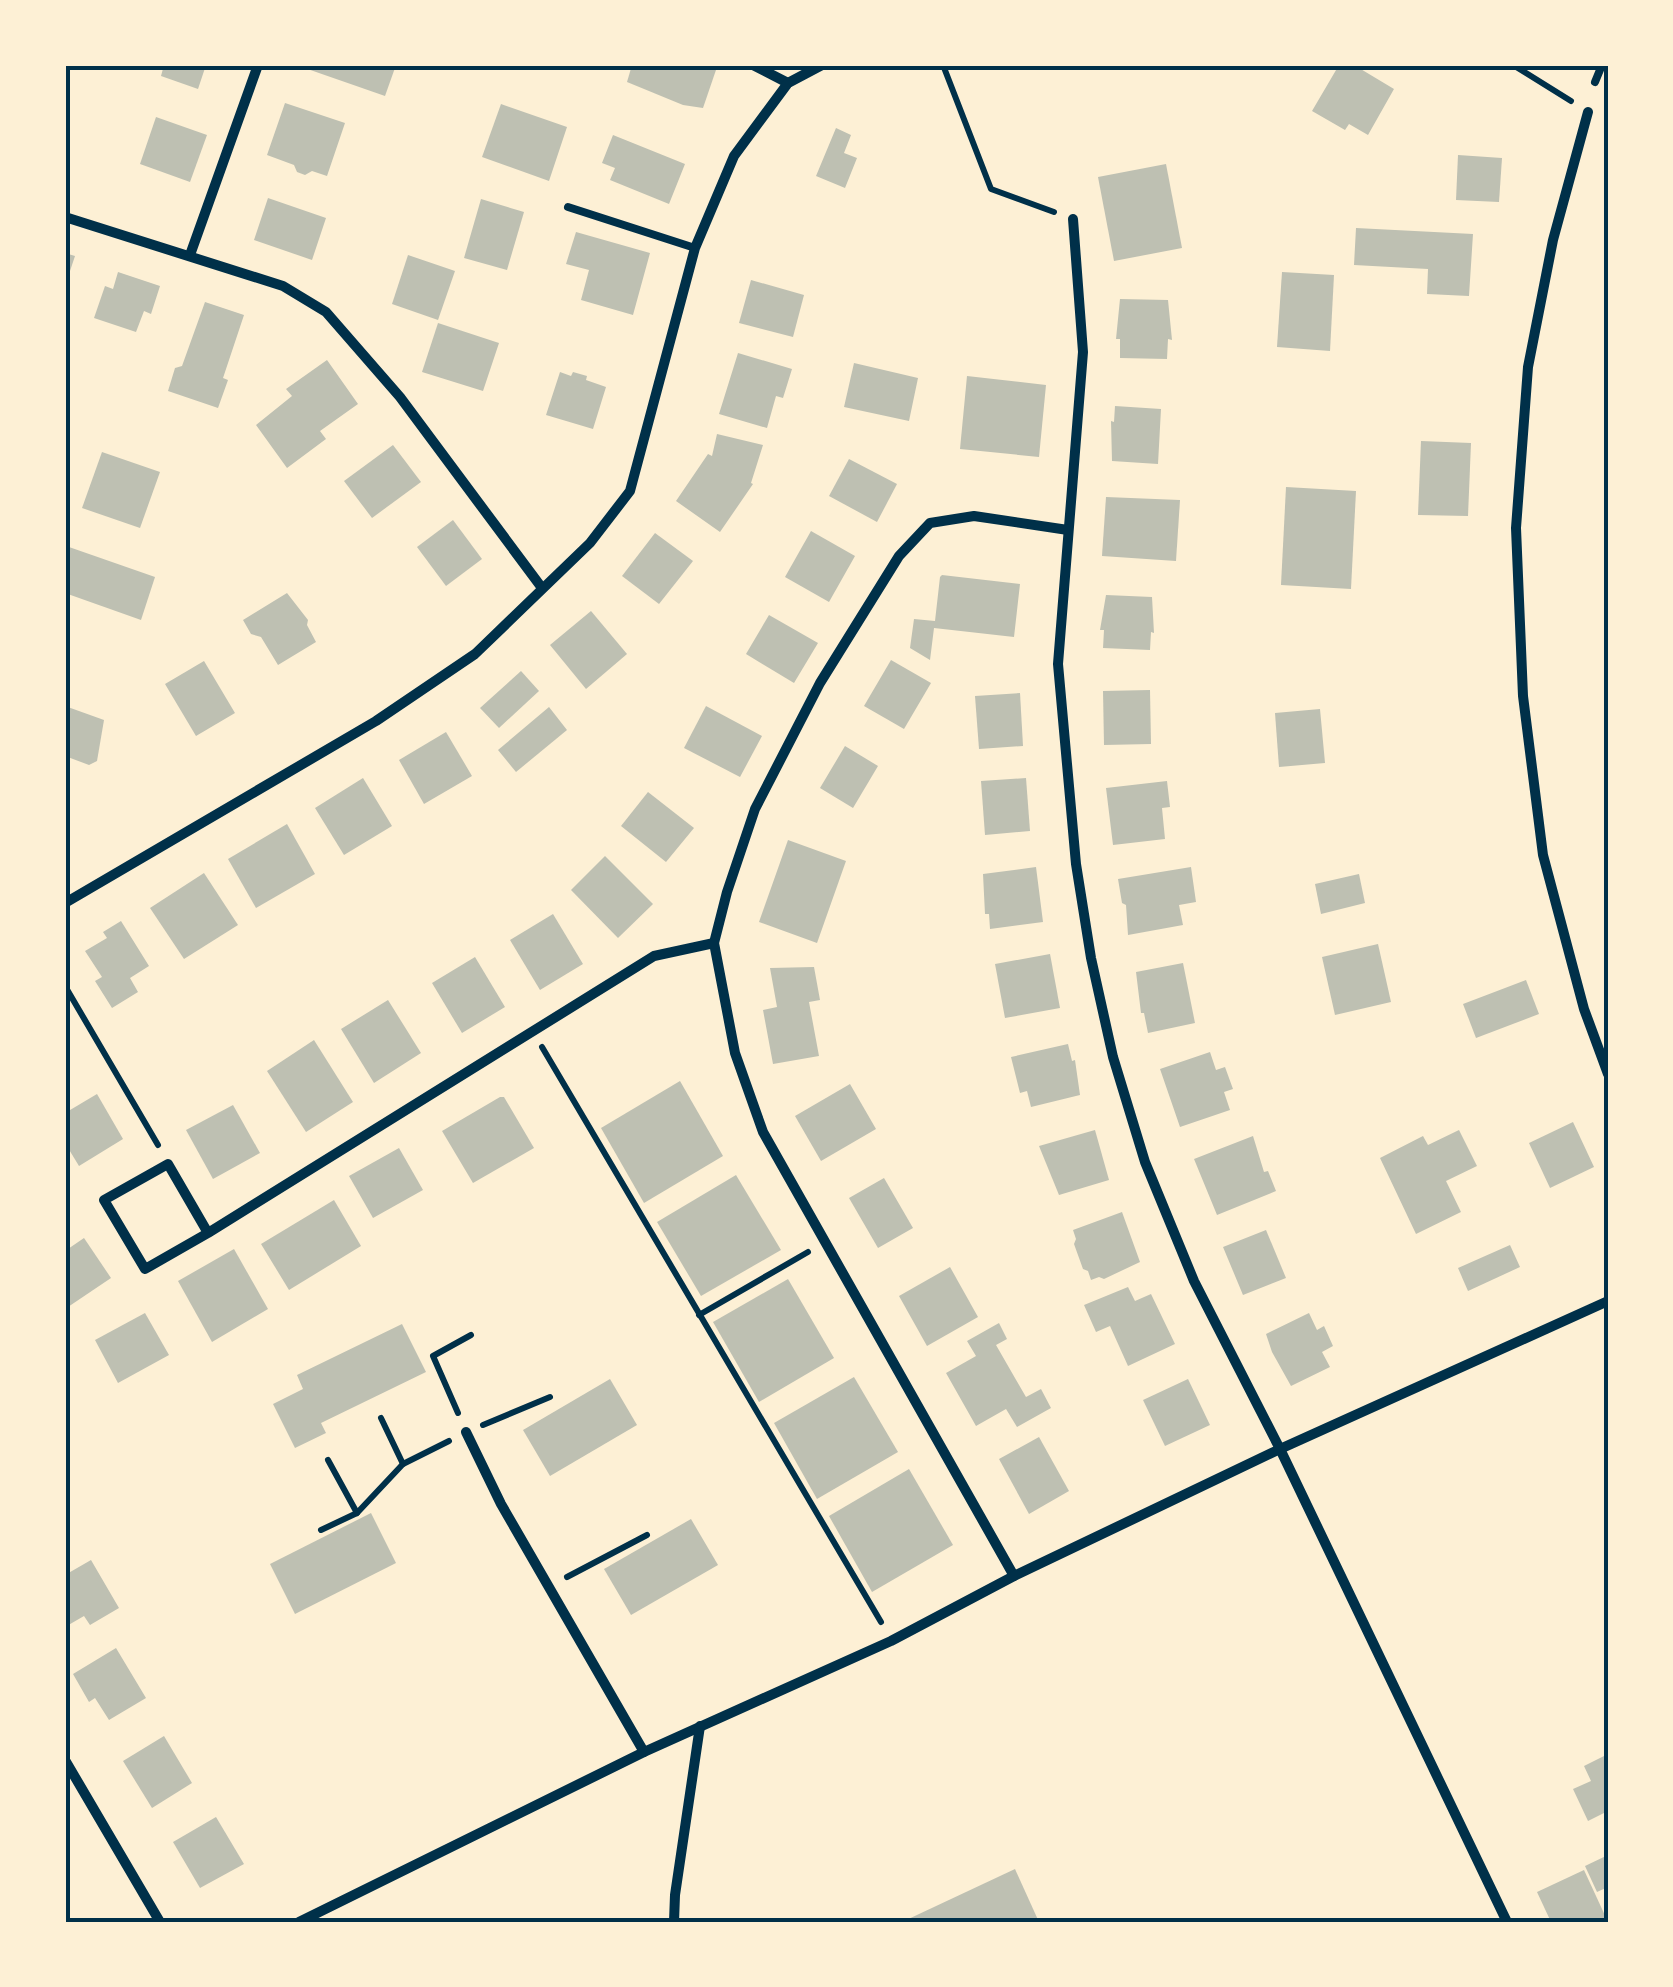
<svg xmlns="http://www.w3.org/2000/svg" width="1673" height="1987" font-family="Poppins,sans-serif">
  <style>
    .building { fill: #bec0b2 }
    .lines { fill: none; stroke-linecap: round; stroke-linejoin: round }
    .path { stroke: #003049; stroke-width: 6 }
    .service { stroke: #003049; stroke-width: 8 }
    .minor { stroke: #003049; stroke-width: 10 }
    .neatline { fill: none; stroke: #003049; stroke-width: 4 }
  </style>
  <rect width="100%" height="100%" fill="#fdf0d5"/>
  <g class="building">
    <polygon points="164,65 206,65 198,89 161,76"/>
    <polygon points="296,65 396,65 385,96"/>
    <polygon points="632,65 712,65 717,67 703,108 683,105 627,82"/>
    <polygon points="1339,65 1354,65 1394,89 1368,135 1349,124 1345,130 1312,111"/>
    <polygon points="285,103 345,123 327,176 312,171 305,175 297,172 294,165 267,155"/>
    <polygon points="501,104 567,127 549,181 482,157"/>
    <polygon points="156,117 207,135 190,182 140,164"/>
    <polygon points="836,128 851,135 844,153 857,158 845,188 816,176"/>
    <polygon points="613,135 685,164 669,204 610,180 615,168 602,163"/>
    <polygon points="1458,155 1502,158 1499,202 1456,200"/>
    <polygon points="1166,164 1182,248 1114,261 1098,177"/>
    <polygon points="268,198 326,218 312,260 254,240"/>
    <polygon points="481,199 524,212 507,270 464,258"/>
    <polygon points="1356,228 1473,234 1469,296 1427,294 1428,269 1354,265"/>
    <polygon points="576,232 650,253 633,315 581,300 589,270 566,264"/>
    <polygon points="65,253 75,256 66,283 65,283"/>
    <polygon points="408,255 455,271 438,320 392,304"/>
    <polygon points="118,272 160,286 151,314 144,311 136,332 94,318 105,286 113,289"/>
    <polygon points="1282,272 1334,275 1330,351 1277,347"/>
    <polygon points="751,280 804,295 793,337 739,323"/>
    <polygon points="1120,299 1168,300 1172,340 1168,339 1167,359 1120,358 1120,339 1116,339"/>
    <polygon points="205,302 244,315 223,378 228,380 218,408 168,391 175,368 182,366"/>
    <polygon points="438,323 499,343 483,391 422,372"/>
    <polygon points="738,353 792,369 783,398 776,396 767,428 719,414"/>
    <polygon points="327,360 358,404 320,431 326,439 287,468 256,425 292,396 286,389"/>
    <polygon points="854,363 918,378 909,421 844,407"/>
    <polygon points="560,372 571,376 573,372 587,376 586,380 606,387 593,429 546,415"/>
    <polygon points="967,376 1046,385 1039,457 960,449"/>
    <polygon points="1115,406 1161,409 1158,464 1112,461 1111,421 1114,422"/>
    <polygon points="717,434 763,445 751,483 753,484 720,532 676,501 708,454 712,456"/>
    <polygon points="1421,441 1471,443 1468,516 1418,515"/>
    <polygon points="393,445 421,482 372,518 344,481"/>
    <polygon points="102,452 160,472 140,528 82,508"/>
    <polygon points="849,459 897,484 877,522 829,496"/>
    <polygon points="1286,487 1356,491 1351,589 1281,585"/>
    <polygon points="1106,497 1180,500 1176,561 1102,556"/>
    <polygon points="453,520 482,559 446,586 417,547"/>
    <polygon points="811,531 855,556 829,602 785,577"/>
    <polygon points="655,533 693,561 659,604 622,576"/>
    <polygon points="69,547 155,577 141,620 65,593 65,557"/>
    <polygon points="942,575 1020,584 1014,637 934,628 930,660 910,648 914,619 935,621 940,577"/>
    <polygon points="287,593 308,620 307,625 316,642 278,665 261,637 251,634 243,620"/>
    <polygon points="1106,595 1152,597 1154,633 1151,632 1150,650 1103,648 1104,630 1100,630"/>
    <polygon points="591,611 627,654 586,689 550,645"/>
    <polygon points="769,615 818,643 794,683 746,654"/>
    <polygon points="891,660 931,683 904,729 864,706"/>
    <polygon points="204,661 235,713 196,736 165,684"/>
    <polygon points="521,671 539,691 499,728 480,708"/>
    <polygon points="1150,690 1151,744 1104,745 1103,691"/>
    <polygon points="1020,693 1023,746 979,749 975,696"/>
    <polygon points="65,706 104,720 97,761 89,765 65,756"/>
    <polygon points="706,706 762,736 740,777 684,748"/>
    <polygon points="549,707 567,730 516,772 498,750"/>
    <polygon points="1320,709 1325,763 1279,767 1275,713"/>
    <polygon points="446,732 472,776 424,804 399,760"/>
    <polygon points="845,746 878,766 853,808 820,788"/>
    <polygon points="363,778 392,826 344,855 315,808"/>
    <polygon points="1026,778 1030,831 985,835 981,781"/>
    <polygon points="1167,781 1170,807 1162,808 1165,839 1113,845 1106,788"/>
    <polygon points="648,792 694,828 666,862 621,826"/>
    <polygon points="287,824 315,874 256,908 228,859"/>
    <polygon points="788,840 846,861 817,943 759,922"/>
    <polygon points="605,856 653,904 618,938 571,890"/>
    <polygon points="1036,867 1043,922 990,929 989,914 985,914 983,874"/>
    <polygon points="1191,867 1196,902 1179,905 1183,925 1128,935 1126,905 1122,903 1118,879"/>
    <polygon points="204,873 238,925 184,959 150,908"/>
    <polygon points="1359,874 1365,903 1321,914 1315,884"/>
    <polygon points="553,914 583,964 540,990 510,940"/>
    <polygon points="121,921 149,966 130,978 138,992 112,1008 95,981 102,977 85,951 107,938 103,932"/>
    <polygon points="1378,944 1391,1002 1335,1015 1322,957"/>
    <polygon points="1050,954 1060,1008 1005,1018 995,964"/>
    <polygon points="475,957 505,1007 462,1033 432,983"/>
    <polygon points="1183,963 1195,1023 1148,1033 1144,1013 1141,1013 1136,972"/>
    <polygon points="814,967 820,1000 809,1002 819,1056 773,1064 763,1010 777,1007 770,968"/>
    <polygon points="1526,980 1539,1014 1476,1038 1463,1004"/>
    <polygon points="388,1000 421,1053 374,1083 341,1029"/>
    <polygon points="314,1040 353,1102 306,1132 267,1071"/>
    <polygon points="1068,1044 1072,1061 1075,1060 1080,1095 1031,1107 1027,1091 1020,1093 1011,1057"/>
    <polygon points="1210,1052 1216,1070 1225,1067 1233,1089 1224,1092 1230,1110 1180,1127 1160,1069"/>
    <polygon points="680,1081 723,1156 644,1203 601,1128"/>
    <polygon points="850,1084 876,1129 821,1161 795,1116"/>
    <polygon points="97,1094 123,1139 79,1166 65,1143 65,1113"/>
    <polygon points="500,1097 504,1097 534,1148 473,1183 442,1131"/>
    <polygon points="233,1105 260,1153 213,1179 186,1130"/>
    <polygon points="1573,1122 1594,1167 1550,1188 1529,1143"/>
    <polygon points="1095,1130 1109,1180 1059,1195 1039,1146"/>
    <polygon points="1459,1130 1477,1166 1446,1181 1461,1212 1416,1234 1380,1158 1423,1136 1428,1145"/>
    <polygon points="1253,1136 1264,1172 1268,1171 1276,1191 1217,1215 1194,1159"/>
    <polygon points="399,1148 423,1190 373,1218 349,1176"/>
    <polygon points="736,1175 781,1250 701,1296 657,1222"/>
    <polygon points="884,1178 913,1228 878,1248 849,1198"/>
    <polygon points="334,1200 361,1246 289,1290 261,1244"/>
    <polygon points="1122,1212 1140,1262 1104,1279 1099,1277 1091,1280 1088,1271 1083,1269 1074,1244 1076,1239 1073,1230"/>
    <polygon points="1266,1230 1286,1278 1243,1295 1223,1247"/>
    <polygon points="84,1238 111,1278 65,1309 65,1251"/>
    <polygon points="1510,1245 1520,1267 1468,1291 1458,1268"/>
    <polygon points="234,1249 268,1309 212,1342 178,1281"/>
    <polygon points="950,1267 978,1317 927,1346 899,1296"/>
    <polygon points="788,1279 834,1358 759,1402 713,1322"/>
    <polygon points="1128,1287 1135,1301 1151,1294 1175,1344 1128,1366 1110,1326 1096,1332 1084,1305"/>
    <polygon points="145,1313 169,1355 118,1383 95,1340"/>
    <polygon points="1309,1313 1317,1330 1324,1326 1333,1346 1322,1352 1330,1367 1291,1386 1272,1352 1266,1334"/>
    <polygon points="999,1323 1007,1339 996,1345 1026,1397 1041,1389 1051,1408 1017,1427 1006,1409 976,1426 946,1373 976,1356 967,1341"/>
    <polygon points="402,1324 426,1372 321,1423 326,1433 295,1448 273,1404 303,1389 297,1375"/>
    <polygon points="854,1377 898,1452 817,1499 774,1423"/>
    <polygon points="610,1379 637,1425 550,1476 523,1430"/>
    <polygon points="1188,1379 1210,1425 1165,1446 1143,1400"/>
    <polygon points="1039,1437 1069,1491 1029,1514 999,1459"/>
    <polygon points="909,1469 953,1545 872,1592 829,1516"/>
    <polygon points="371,1513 396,1563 295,1614 270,1564"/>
    <polygon points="691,1519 718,1565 631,1615 604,1569"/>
    <polygon points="91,1560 119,1608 90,1625 84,1616 65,1627 65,1575"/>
    <polygon points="116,1648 146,1698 109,1720 95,1698 89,1702 73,1674"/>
    <polygon points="164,1736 192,1783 152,1808 123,1761"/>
    <polygon points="1608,1754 1608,1811 1588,1821 1573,1789 1591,1781 1584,1766"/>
    <polygon points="216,1817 244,1864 200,1888 173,1842"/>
    <polygon points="1608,1855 1608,1887 1597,1892 1585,1866"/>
    <polygon points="1015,1869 1039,1922 902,1922"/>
    <polygon points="1584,1870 1608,1922 1551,1922 1537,1892"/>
  </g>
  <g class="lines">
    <g class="path">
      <polyline points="943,65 991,189 1054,212"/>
      <polyline points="1513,65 1571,101"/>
      <polyline points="65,986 158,1145"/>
      <polyline points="542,1047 881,1622"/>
      <polyline points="699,1315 808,1252"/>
      <polyline points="458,1413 433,1356 471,1335"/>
      <polyline points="381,1418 403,1464"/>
      <polyline points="483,1425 550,1397"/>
      <polyline points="328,1460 357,1513"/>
      <polyline points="321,1530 357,1513 403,1464 449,1441"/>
      <polyline points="567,1577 647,1535"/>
    </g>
    <g class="service">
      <polyline points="1595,82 1602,65"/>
      <polyline points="568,207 695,248"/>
    </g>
    <g class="minor">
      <polyline points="753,65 788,83"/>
      <polyline points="1588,112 1553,240 1528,367 1516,528 1523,696 1543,855 1584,1009 1608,1074"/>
      <polyline points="65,217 283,286 326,312 400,397 542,588"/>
      <polyline points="1073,219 1083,352 1058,664 1076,864 1091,958 1113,1057 1145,1162 1194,1281 1280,1449 1507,1922"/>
      <polyline points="190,255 258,65"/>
      <polyline points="65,903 376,721 475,654 590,543 630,491 695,248 734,156 788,83 822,65"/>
      <polyline points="208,1233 168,1164 104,1200 145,1269 208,1233 654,956 714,943"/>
      <polyline points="466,1432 501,1504 644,1752"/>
      <polyline points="1014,1576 763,1132 735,1053 714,943 727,892 755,809 820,683 899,556 930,523 974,516 1068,530"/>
      <polyline points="65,1760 160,1922"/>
      <polyline points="299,1922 644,1752 891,1641 1014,1576 1280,1449 1608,1301"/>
      <polyline points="674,1922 675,1895 700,1726"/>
    </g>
  </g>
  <rect width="1673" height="1987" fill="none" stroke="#fdf0d5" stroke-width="135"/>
  <rect x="68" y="68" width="1538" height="1852" class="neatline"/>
</svg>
